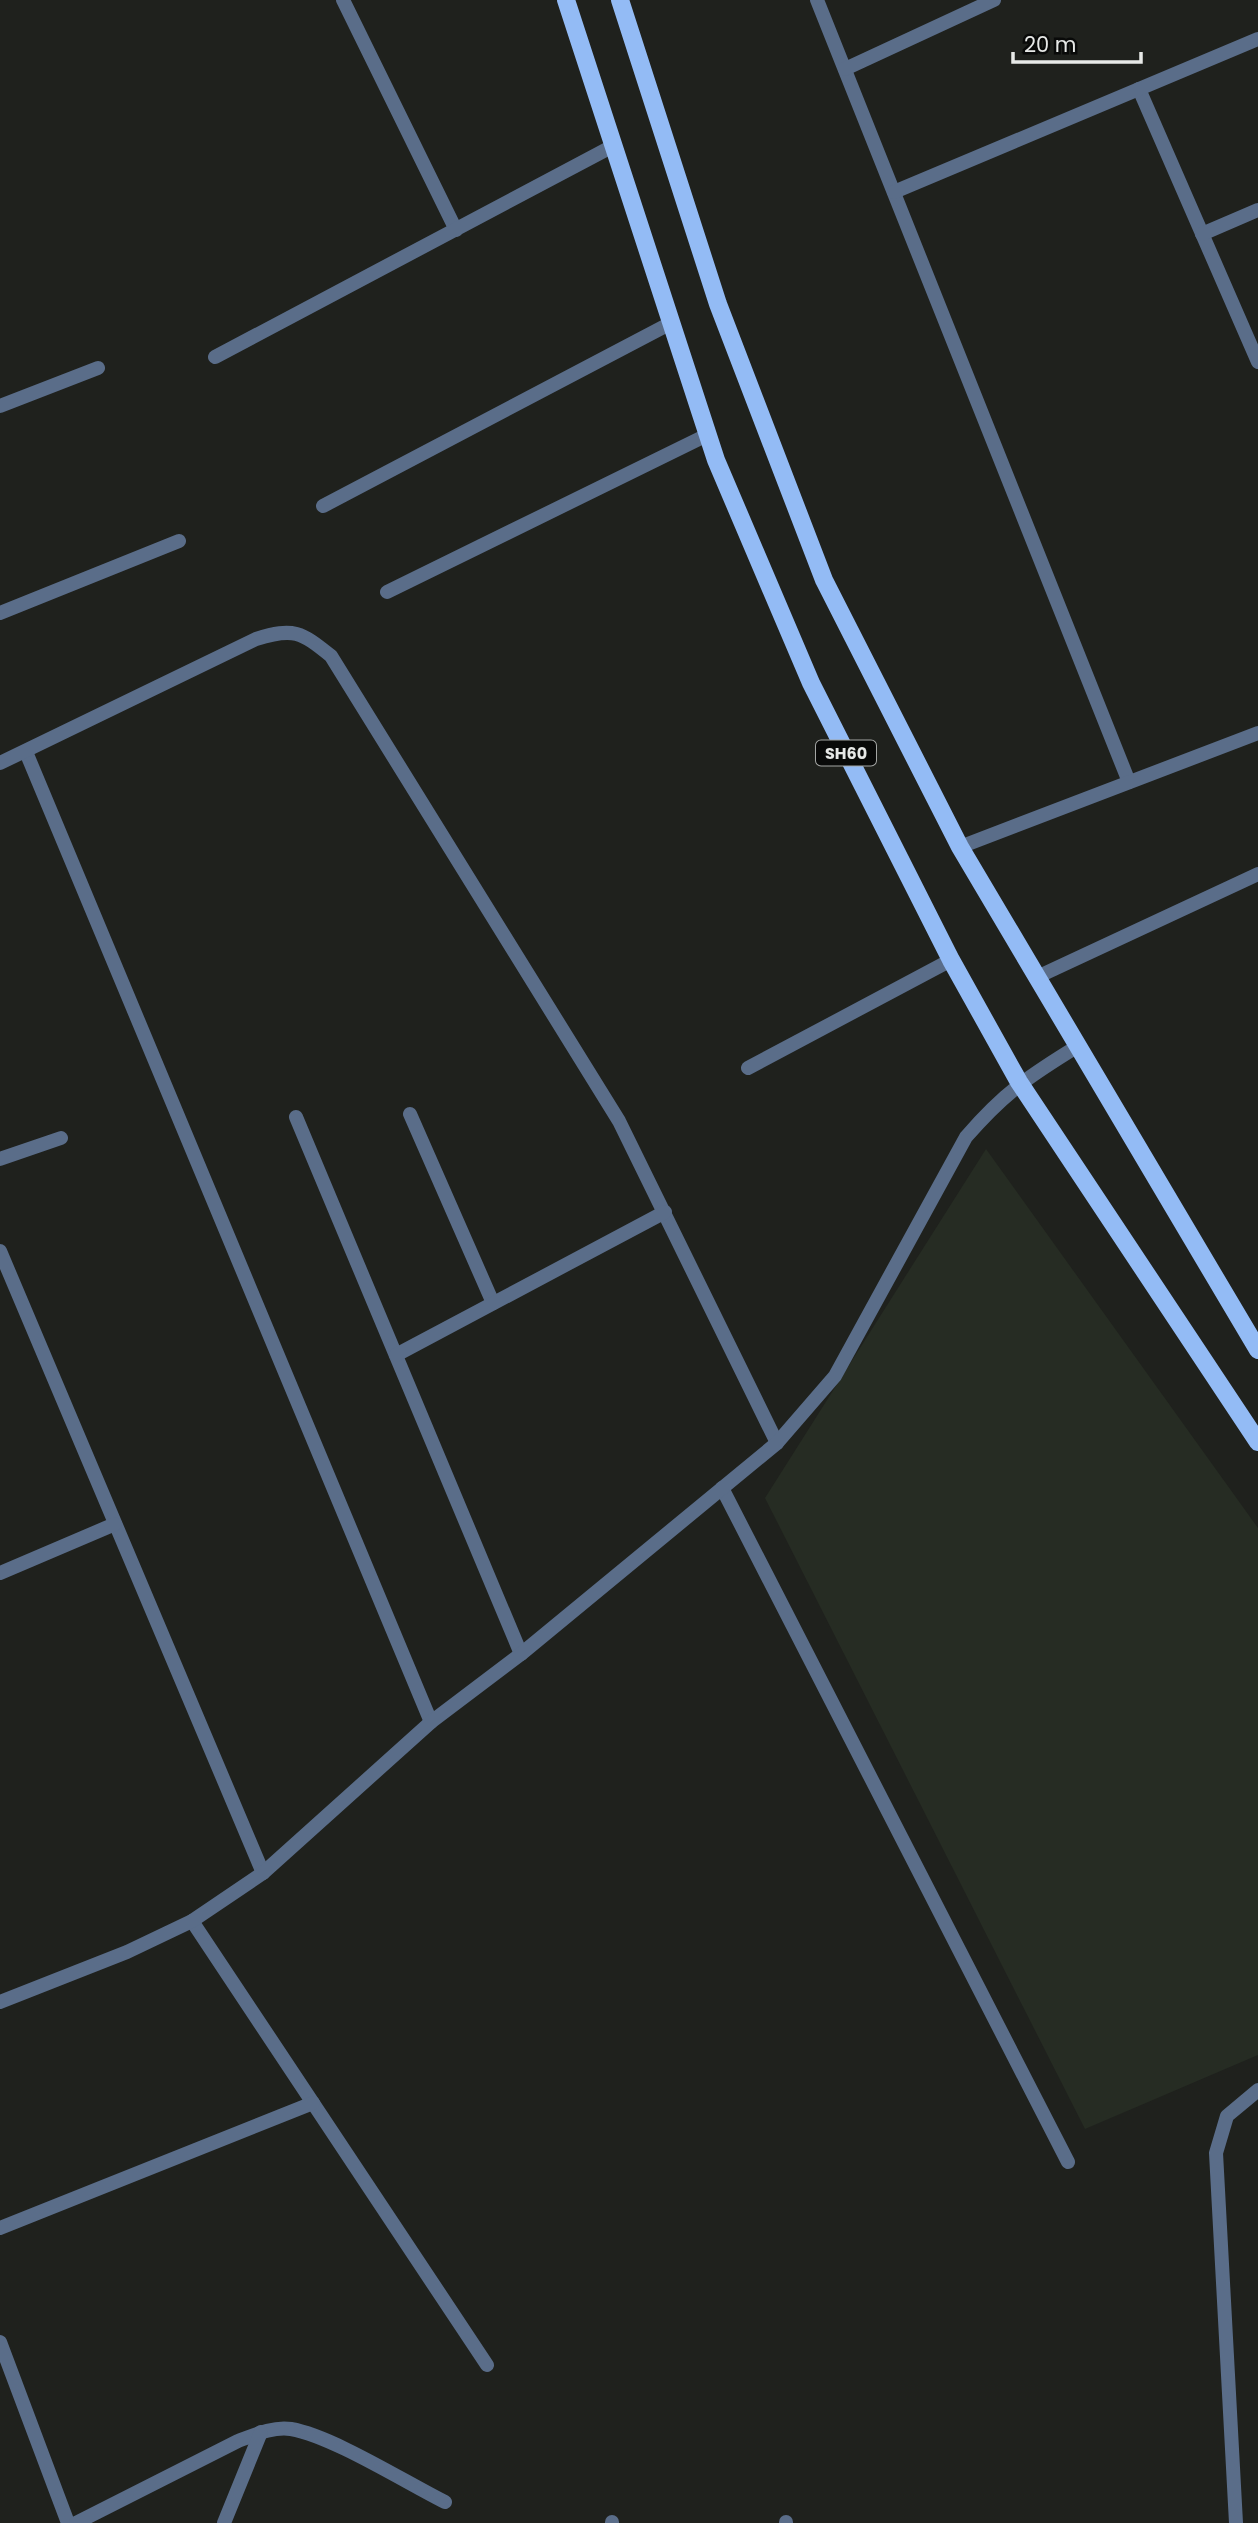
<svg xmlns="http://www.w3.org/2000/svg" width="1258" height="2523" font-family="Poppins,sans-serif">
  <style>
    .built { fill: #262c23 }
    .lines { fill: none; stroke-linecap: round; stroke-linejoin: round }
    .lane { stroke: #5a6d89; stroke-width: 14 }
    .street { stroke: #5a6d89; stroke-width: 14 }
    .primary { stroke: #93bbf5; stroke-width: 18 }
    .labels { text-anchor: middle; stroke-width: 6; stroke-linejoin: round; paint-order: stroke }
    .shield { fill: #090a09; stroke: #a4a6a4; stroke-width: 2 }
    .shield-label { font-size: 16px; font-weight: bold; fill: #e7e9e7 }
  </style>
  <rect width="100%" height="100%" fill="#1f211d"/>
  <polygon class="built" points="986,1149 1258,1528 1258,2055 1085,2129 765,1498"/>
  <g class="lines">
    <g class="lane">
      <polyline points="1037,977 1258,874"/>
      <polyline points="722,1488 1068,2162"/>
      <polyline points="192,1921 487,2365"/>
      <polyline points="0,2228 313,2103"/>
    </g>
    <g class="street">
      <polyline points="343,0 456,230"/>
      <polyline points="817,0 1129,782"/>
      <polyline points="845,69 994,0"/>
      <polyline points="1139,89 1258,362"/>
      <polyline points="894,192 1258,39"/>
      <polyline points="1202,234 1258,210"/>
      <polyline points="215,357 613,146"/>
      <polyline points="0,406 98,368"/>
      <polyline points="323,506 671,323"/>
      <polyline points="387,592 707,435"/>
      <polyline points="0,613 179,541"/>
      <polyline points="26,752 431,1722"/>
      <path d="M 0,763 L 256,639 C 294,627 301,632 331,656 L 619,1121 L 777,1443"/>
      <polyline points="960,847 1258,733"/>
      <polyline points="748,1068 951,960"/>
      <polyline points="410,1114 493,1303"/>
      <polyline points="296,1117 521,1654"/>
      <polyline points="0,1159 61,1138"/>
      <polyline points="0,1251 263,1873"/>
      <polyline points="396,1355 665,1212"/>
      <polyline points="0,1573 115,1524"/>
      <path d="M 0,2002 L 127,1952 L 192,1921 L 263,1873 L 431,1722 L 521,1654 L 777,1443 L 835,1376 L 966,1137 C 1004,1093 1029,1076 1078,1046"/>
      <polyline points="0,2342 68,2523"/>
      <polyline points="612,2522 612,2523"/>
      <polyline points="786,2522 786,2523"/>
      <path d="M 76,2523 L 238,2441 C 254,2435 274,2426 291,2429 C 332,2436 405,2482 445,2502"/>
      <polyline points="224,2523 261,2432"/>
      <polyline points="1236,2523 1216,2153 1227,2116 1258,2090"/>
    </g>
    <g class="primary">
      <polyline points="566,0 716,460 811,683 951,960 1019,1082 1258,1442"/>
      <polyline points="620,0 718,304 824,580 960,847 1258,1350"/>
    </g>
  </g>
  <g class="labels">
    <rect class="shield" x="816" y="740.5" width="60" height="25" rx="5"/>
    <g class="shield-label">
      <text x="846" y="759">SH60</text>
    </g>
  </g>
  <path d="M1013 52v10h128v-10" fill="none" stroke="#e7e9e7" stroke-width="3.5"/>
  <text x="1024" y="52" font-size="21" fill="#e7e9e7" stroke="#090a09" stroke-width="5" paint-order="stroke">20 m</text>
</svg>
